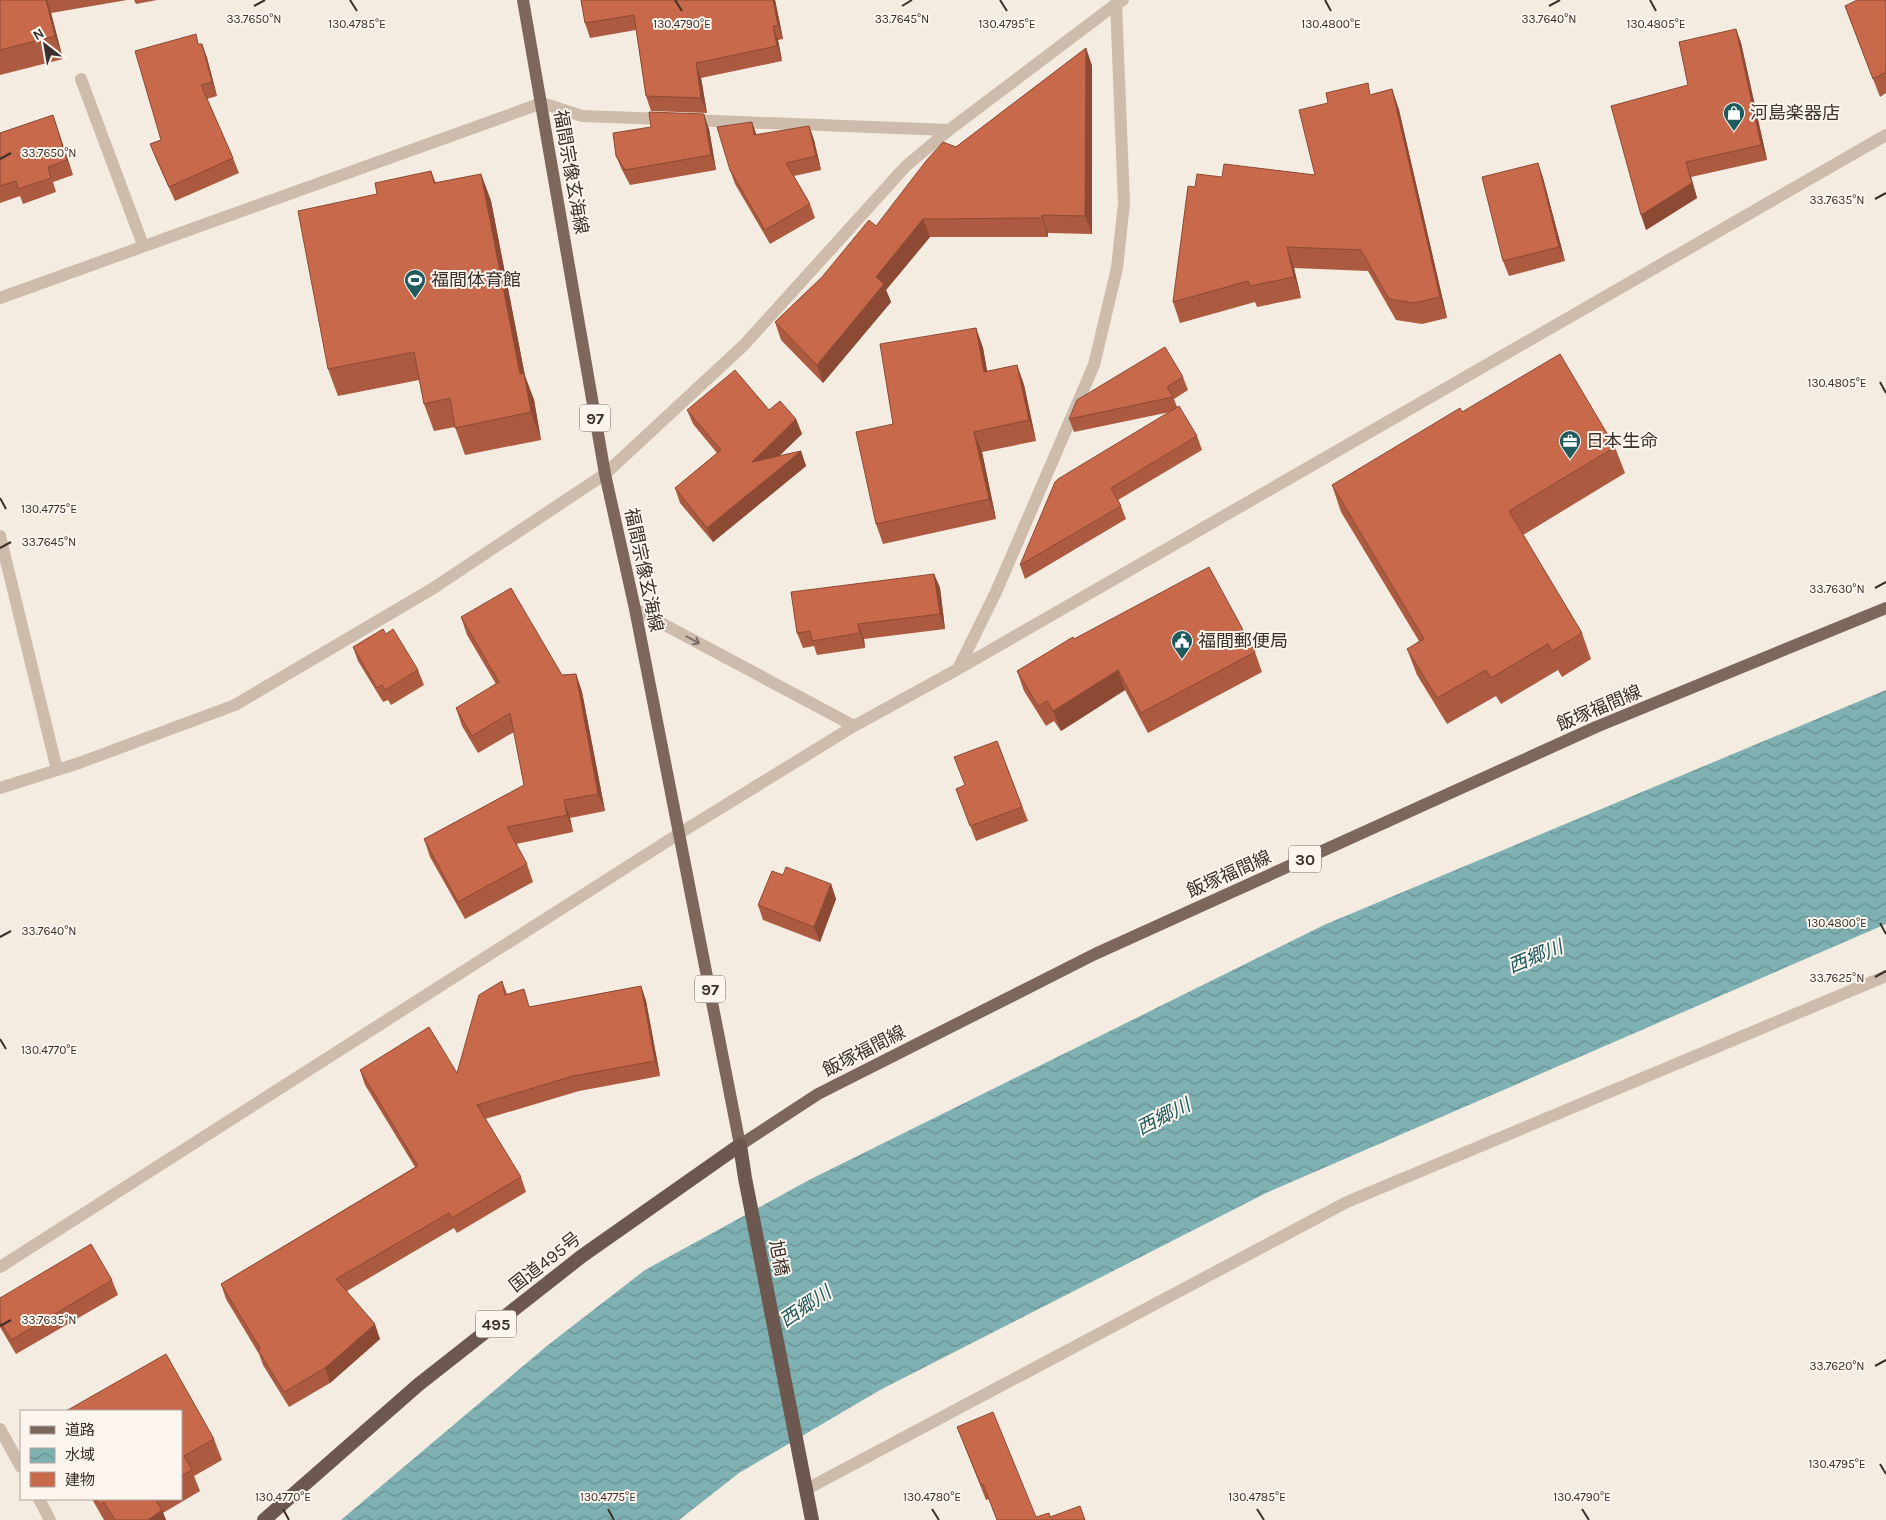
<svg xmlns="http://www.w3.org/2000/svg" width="1886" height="1520" font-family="Karla,'Noto Sans JP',sans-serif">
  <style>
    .water { fill: url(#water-waves) }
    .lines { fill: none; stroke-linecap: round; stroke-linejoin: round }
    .service { stroke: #cdbbac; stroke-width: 12 }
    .minor { stroke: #cdbbac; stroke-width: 12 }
    .tertiary { stroke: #cdbbac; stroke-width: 12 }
    .primary { stroke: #7d675c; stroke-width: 12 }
    .trunk { stroke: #6c584f; stroke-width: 14 }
    .wall { fill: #ac5a40 }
    .shaded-wall { fill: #8c4a34 }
    .building { fill: #c8694b; stroke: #8c4a34 }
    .oneway { stroke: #7d6f65 }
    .ticks { fill: none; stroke: #3b302b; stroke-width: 2 }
    .labels { text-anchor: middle; stroke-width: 4; stroke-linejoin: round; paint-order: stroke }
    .shield { fill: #fbf5ee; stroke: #756b66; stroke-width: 1 }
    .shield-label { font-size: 16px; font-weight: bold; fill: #3b302b }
    .poi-label { font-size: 18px; fill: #3b302b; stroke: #fbf5ee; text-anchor: start }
    .street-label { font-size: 18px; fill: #3b302b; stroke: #fbf5ee }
    .water-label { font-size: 19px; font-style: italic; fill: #1f5a5e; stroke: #fbf5ee }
    .ticks-label { font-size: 12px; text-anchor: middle; fill: #3b302b; stroke: #fbf5ee; stroke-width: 4; stroke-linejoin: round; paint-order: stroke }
  </style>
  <defs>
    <pattern id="water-waves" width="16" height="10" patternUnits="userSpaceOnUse" patternTransform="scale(1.25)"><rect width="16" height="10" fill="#7fb0b2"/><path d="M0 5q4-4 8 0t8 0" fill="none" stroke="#699091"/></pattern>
  </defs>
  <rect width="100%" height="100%" fill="#f4ebe1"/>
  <polygon class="water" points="1886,690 1886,924 1266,1193 880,1390 739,1473 679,1520 341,1520 548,1345 645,1270 811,1179 1324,925"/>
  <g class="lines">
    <polyline class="service" points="81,79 143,245"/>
    <g class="minor">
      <polyline points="689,120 949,130"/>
      <polyline points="0,298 542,103 582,116 666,119"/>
      <polyline points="0,536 57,770"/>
      <polyline points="635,609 854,726"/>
      <polyline points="958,669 996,592 1094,365 1117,268 1124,203 1116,4 1117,0"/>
      <polyline points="0,788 79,763 235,705 432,589 605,474 744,345 906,166 949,130 1116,4 1123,0"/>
      <polyline points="0,1267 680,833"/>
      <polyline points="0,1429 21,1467"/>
      <polyline points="805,1490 1347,1202 1886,976"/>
      <polyline points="39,1499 50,1520"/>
    </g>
    <polyline class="tertiary" points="680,833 854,726 958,669 1886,135"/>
    <polyline class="primary" points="523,0 605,474 635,609 740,1145 818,1094 1095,954 1596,727 1886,608"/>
    <polyline class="trunk" points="264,1520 418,1385 582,1256 740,1145 745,1178 812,1520"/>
  </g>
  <g class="wall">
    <polygon points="0,0 127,0 51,13 63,59 0,75"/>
    <polygon points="134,0 157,0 136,4"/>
    <polygon points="581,0 775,0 783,39 778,40 782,61 701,78 707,113 651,111 646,96 636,30 590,38 585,23"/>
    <polygon points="1886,0 1886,93 1880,97 1845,6"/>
    <polygon points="1736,29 1741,43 1767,160 1691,177 1697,198 1646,230 1688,85"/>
    <polygon points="199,44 202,44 207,58 217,96 207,99 233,158 239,173 175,201 156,159 150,144 161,140"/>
    <polygon points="1086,48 1092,66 1092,234 1048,233 1048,237 930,237 886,290 891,302 823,383 781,340 775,322 876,226 956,147"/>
    <polygon points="1392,89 1399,110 1447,318 1422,324 1396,320 1368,271 1294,268 1301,298 1257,307 1255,302 1180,323 1173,302 1195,187 1222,177 1315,175 1372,94"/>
    <polygon points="53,115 73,175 53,182 56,192 23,204 20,196 0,203 0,133"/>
    <polygon points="809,126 814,140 821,170 794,176 810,204 815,218 770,244 735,184 730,170 757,135"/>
    <polygon points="709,129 716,170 630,185 622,170 616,156"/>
    <polygon points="1538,163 1543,178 1565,261 1509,276 1503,261"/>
    <polygon points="431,171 436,183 481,174 491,201 525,376 534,400 541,440 465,455 455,427 434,431 424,404 419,380 338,396 328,369 377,194"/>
    <polygon points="976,328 983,348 987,371 1017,365 1024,385 1036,441 982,452 996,519 883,544 876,524 893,424"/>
    <polygon points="1183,377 1188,390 1174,399 1177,407 1197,436 1202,450 1118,500 1121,506 1126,519 1025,579 1020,565 1170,412 1074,432 1069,419"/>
    <polygon points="687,410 769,410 796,419 802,434 779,456 801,451 806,466 713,542 680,503 675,488 717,453 693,424"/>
    <polygon points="1462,412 1615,447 1625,473 1523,535 1582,633 1591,659 1562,677 1558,670 1501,704 1496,696 1447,724 1417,675 1407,649 1419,641 1341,512 1332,485"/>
    <polygon points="934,574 940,588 945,629 864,639 865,648 817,655 814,646 803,648 797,633"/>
    <polygon points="461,617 562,675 576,674 582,692 605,811 570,818 573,832 516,844 527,864 533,882 465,919 430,857 424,839 524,785 514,732 478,753 462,726 456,708 496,684 467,635"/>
    <polygon points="386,634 418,670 424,685 391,705 388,700 383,702 358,661 353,647"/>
    <polygon points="1074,639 1255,652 1262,672 1148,733 1125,690 1061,731 1054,721 1046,726 1024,691 1017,671"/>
    <polygon points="997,741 1028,821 976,841 956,789 965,785"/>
    <polygon points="831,884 836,899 820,942 763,920 758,905"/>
    <polygon points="502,981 507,994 530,1007 641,986 646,1001 660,1076 579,1091 485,1119 521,1177 526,1192 457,1233 454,1228 347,1291 380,1339 330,1383 289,1407 263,1365 259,1354 226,1299 221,1284 415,1167 365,1085 360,1070 457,1073"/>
    <polygon points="112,1280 118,1295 16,1354 0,1327 0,1298"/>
    <polygon points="181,1411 214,1439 222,1460 194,1476 200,1491 163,1513 166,1520 104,1520 92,1499 181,1499"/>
    <polygon points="957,1427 1036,1517 1050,1517 997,1520 989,1499 986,1500"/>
  </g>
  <g class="shaded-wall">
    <polygon points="46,0 47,0 51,13 63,59 55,36"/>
    <polygon points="773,0 775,0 783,39 778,25"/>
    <polygon points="773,26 778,40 782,61 777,46"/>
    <polygon points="1736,29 1741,43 1767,160 1761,145"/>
    <polygon points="202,44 207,58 217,96 212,82"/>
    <polygon points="1086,48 1092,66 1092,234 1085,216"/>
    <polygon points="696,63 701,78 707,113 701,98"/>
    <polygon points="1392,89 1399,110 1447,318 1440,297"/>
    <polygon points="704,114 709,129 716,170 711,155"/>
    <polygon points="53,115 73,175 67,160"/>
    <polygon points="752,122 757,136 754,135"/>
    <polygon points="809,126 814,140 821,170 816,156"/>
    <polygon points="1686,162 1691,177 1697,198 1646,230 1641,215"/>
    <polygon points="1538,163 1543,178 1565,261 1559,247"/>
    <polygon points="481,174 491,201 525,376 534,400 541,440 531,412 520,374"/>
    <polygon points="1042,215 1048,233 1048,237 1042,218"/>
    <polygon points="923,219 930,237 886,290 891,302 823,383 817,365 876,277"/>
    <polygon points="1287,247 1294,268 1301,298 1294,277"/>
    <polygon points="976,328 983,348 991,392 984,372"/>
    <polygon points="1017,365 1024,385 1036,441 1029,420"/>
    <polygon points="796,419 802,434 757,477 752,462"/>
    <polygon points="974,432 982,452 996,519 989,499"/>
    <polygon points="801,451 806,466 713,542 707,528"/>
    <polygon points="934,574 940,588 945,629 940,614"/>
    <polygon points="858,624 864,639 865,648 860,633"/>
    <polygon points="1118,670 1125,690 1061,731 1053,711"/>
    <polygon points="576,674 582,692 605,811 598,794"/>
    <polygon points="564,800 570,818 573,832 567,815"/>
    <polygon points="831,884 836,899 820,942 814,927"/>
    <polygon points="641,986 646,1001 660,1076 655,1061"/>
    <polygon points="375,1324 380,1339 330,1383 325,1368"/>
    <polygon points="162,1510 166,1520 148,1520"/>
  </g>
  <g class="building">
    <polygon points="0,0 46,0 55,36 0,50"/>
    <polygon points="581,0 773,0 778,25 773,26 777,46 696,63 701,98 646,96 634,15 585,23"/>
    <polygon points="1857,0 1886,0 1886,72 1873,79 1845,6"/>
    <polygon points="1736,29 1761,145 1686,162 1692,183 1641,215 1611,106 1688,85 1679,42"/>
    <polygon points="196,34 198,44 202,44 212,82 201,85 233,158 169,187 150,144 161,140 135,51"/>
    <polygon points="1086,48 1085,216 1042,215 1042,218 923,219 876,277 884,284 817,365 775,322 822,277 869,220 876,226 926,161 943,142 956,147"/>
    <polygon points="1368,83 1370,95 1392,89 1440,297 1414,303 1389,299 1361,250 1287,247 1294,277 1250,286 1248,281 1173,302 1188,186 1195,187 1197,174 1222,177 1224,164 1315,175 1299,110 1328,103 1326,93"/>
    <polygon points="649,112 704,114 711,155 625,170 616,156 613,133 651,127"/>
    <polygon points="53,115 67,160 48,167 51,178 18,189 16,181 0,186 0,133"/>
    <polygon points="752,122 754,135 809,126 816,156 786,163 810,204 765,230 730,170 717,127"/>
    <polygon points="1538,163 1559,247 1503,261 1482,177"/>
    <polygon points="431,171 434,183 481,174 520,374 524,373 531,412 455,428 450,398 424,404 414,352 328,369 298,211 377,194 375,183"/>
    <polygon points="976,328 984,372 1017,365 1029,420 974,432 989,499 876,524 856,432 893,424 880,344"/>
    <polygon points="1165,347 1183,377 1167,387 1173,397 1069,419 1077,400"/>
    <polygon points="1560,354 1615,447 1509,511 1582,633 1552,651 1548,644 1491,678 1486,670 1437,698 1407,649 1424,639 1332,485 1460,408 1462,412"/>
    <polygon points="735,370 769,410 780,401 796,419 752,462 801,451 707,528 675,488 721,450 687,410"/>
    <polygon points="1179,406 1197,436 1111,488 1121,506 1020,565 1055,482 1058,479"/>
    <polygon points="1209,567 1255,652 1141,713 1118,670 1053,711 1047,701 1038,706 1017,671 1073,637 1074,639"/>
    <polygon points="934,574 940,614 858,624 860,633 812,641 810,631 797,633 791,592"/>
    <polygon points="511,588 562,675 576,674 598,794 564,800 567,815 507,827 527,864 458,902 424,839 524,785 510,713 472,736 456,708 499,682 461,617"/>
    <polygon points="383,629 386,634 393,629 418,670 385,690 382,685 377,688 353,647"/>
    <polygon points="997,741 1022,807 970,826 956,789 965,785 954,757"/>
    <polygon points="786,867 831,884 814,927 758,905 772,871 783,875"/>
    <polygon points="502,981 505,995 524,989 529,1007 641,986 655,1061 573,1076 477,1105 521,1177 452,1218 449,1213 336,1279 375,1324 325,1368 284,1392 258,1350 260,1348 221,1284 418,1166 360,1070 429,1027 457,1073 479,995"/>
    <polygon points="91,1244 112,1280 11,1340 0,1321 0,1298"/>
    <polygon points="166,1354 214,1439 184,1456 192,1470 181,1476 181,1411 66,1411"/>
    <polygon points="993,1412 1036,1517 1049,1513 1050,1517 1080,1506 1085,1520 997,1520 983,1484 981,1485 957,1427"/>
    <polygon points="96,1499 155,1499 162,1510 148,1520 115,1520 104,1502 100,1505"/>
  </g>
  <defs><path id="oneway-shaft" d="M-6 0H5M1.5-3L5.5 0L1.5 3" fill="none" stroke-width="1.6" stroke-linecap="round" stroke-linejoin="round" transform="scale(1.25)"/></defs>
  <use class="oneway" href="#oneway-shaft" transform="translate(693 640) rotate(28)"/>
  <path class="ticks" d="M 350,0 L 357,11M 675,0 L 682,11M 1000,0 L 1007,11M 1325,0 L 1331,11M 1650,0 L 1656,11M 254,6 L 265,0M 902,6 L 912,0M 1549,6 L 1560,0M 0,159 L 11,153M 1875,199 L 1886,193M 1880,382 L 1886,393M 0,498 L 6,509M 0,548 L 11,542M 1875,588 L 1886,582M 1880,923 L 1886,934M 0,937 L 11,931M 1875,977 L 1886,971M 0,1039 L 6,1049M 0,1326 L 11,1320M 1875,1366 L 1886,1360M 1880,1464 L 1886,1474M 283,1509 L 289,1520M 608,1509 L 614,1520M 932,1509 L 939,1520M 1257,1509 L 1264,1520M 1582,1509 L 1589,1520"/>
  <defs>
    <g id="shop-pin" transform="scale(1.125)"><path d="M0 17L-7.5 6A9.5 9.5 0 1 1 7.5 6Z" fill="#1f5a5e" stroke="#fbf5ee"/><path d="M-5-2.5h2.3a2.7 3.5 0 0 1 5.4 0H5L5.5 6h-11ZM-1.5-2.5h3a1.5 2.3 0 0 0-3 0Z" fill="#fff"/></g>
    <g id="stadium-pin" transform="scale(1.125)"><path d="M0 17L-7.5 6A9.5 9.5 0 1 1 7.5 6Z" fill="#1f5a5e" stroke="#fbf5ee"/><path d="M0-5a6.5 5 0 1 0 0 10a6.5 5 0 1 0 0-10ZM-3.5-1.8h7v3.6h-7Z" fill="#fff"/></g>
    <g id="office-pin" transform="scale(1.125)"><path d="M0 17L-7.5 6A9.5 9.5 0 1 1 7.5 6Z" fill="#1f5a5e" stroke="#fbf5ee"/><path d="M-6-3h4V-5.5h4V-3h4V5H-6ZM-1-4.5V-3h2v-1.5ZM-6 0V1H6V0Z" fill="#fff"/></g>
    <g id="civic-pin" transform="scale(1.125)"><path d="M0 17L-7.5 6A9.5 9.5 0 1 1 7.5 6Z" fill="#1f5a5e" stroke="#fbf5ee"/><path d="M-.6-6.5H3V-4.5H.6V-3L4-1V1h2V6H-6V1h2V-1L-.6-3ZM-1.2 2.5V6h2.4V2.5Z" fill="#fff"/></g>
  </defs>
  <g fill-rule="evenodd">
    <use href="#shop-pin" x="1734" y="113"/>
    <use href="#stadium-pin" x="415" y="280"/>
    <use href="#office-pin" x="1570" y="441"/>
    <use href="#civic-pin" x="1182" y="641"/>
  </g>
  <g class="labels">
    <g class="shield">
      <rect x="580" y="404.5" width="30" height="27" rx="4"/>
      <rect x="1289" y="845.5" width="32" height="27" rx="4"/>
      <rect x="695" y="975.5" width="30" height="27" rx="4"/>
      <rect x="476" y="1310.5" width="40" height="27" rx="4"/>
    </g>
    <g class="shield-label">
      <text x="595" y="424">97</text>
      <text x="1305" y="865">30</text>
      <text x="710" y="995">97</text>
      <text x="496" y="1330">495</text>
    </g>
    <g class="poi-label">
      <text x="1750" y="119">河島楽器店</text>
      <text x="431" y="286">福間体育館</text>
      <text x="1586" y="447">日本生命</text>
      <text x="1198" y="647">福間郵便局</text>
    </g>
    <g class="street-label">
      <text transform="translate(571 172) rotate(80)" y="6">福間宗像玄海線</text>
      <text transform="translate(644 570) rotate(78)" y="6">福間宗像玄海線</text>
      <text transform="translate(1599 708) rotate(-23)" y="6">飯塚福間線</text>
      <text transform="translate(1229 874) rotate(-24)" y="6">飯塚福間線</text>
      <text transform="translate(864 1051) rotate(-27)" y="6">飯塚福間線</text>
      <text transform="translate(779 1258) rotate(79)" y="6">旭橋</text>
      <text transform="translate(545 1262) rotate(-38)" y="6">国道495号</text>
    </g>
    <g class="water-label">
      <text transform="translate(1535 956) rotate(-22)" y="7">西郷川</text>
      <text transform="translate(1163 1116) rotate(-27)" y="7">西郷川</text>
      <text transform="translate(805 1306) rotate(-34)" y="7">西郷川</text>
    </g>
  </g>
  <g class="ticks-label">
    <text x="902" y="23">33.7645°N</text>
    <text x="254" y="23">33.7650°N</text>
    <text x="1549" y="23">33.7640°N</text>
    <text x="1007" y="28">130.4795°E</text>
    <text x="357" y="28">130.4785°E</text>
    <text x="682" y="28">130.4790°E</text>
    <text x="1331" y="28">130.4800°E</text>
    <text x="1656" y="28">130.4805°E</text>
    <text x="49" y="157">33.7650°N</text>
    <text x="1837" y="204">33.7635°N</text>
    <text x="1837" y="387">130.4805°E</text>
    <text x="49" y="513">130.4775°E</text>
    <text x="49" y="546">33.7645°N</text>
    <text x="1837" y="593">33.7630°N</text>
    <text x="1837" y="927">130.4800°E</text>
    <text x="49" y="935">33.7640°N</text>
    <text x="1837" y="982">33.7625°N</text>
    <text x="49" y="1054">130.4770°E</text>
    <text x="49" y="1324">33.7635°N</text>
    <text x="1837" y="1370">33.7620°N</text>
    <text x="1837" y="1468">130.4795°E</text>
    <text x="283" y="1501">130.4770°E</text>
    <text x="608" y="1501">130.4775°E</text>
    <text x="932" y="1501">130.4780°E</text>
    <text x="1257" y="1501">130.4785°E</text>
    <text x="1582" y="1501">130.4790°E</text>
  </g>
  <rect x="20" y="1410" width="162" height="90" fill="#fbf5ee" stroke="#aea6a0"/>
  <rect x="30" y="1426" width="25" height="8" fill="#7d675c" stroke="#aea6a0"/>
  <text x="65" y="1435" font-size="15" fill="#3b302b">道路</text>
  <rect x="30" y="1448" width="25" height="15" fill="url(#water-waves)" stroke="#aea6a0"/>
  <text x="65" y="1460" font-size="15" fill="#3b302b">水域</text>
  <rect x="30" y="1472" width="25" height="15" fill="#c8694b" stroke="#aea6a0"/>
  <text x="65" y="1485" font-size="15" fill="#3b302b">建物</text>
  <g transform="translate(45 45) rotate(329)" stroke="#fbf5ee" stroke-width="4" paint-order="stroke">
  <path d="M0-4L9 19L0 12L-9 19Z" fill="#3b302b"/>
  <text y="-8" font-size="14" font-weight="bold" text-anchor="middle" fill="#3b302b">N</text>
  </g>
</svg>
